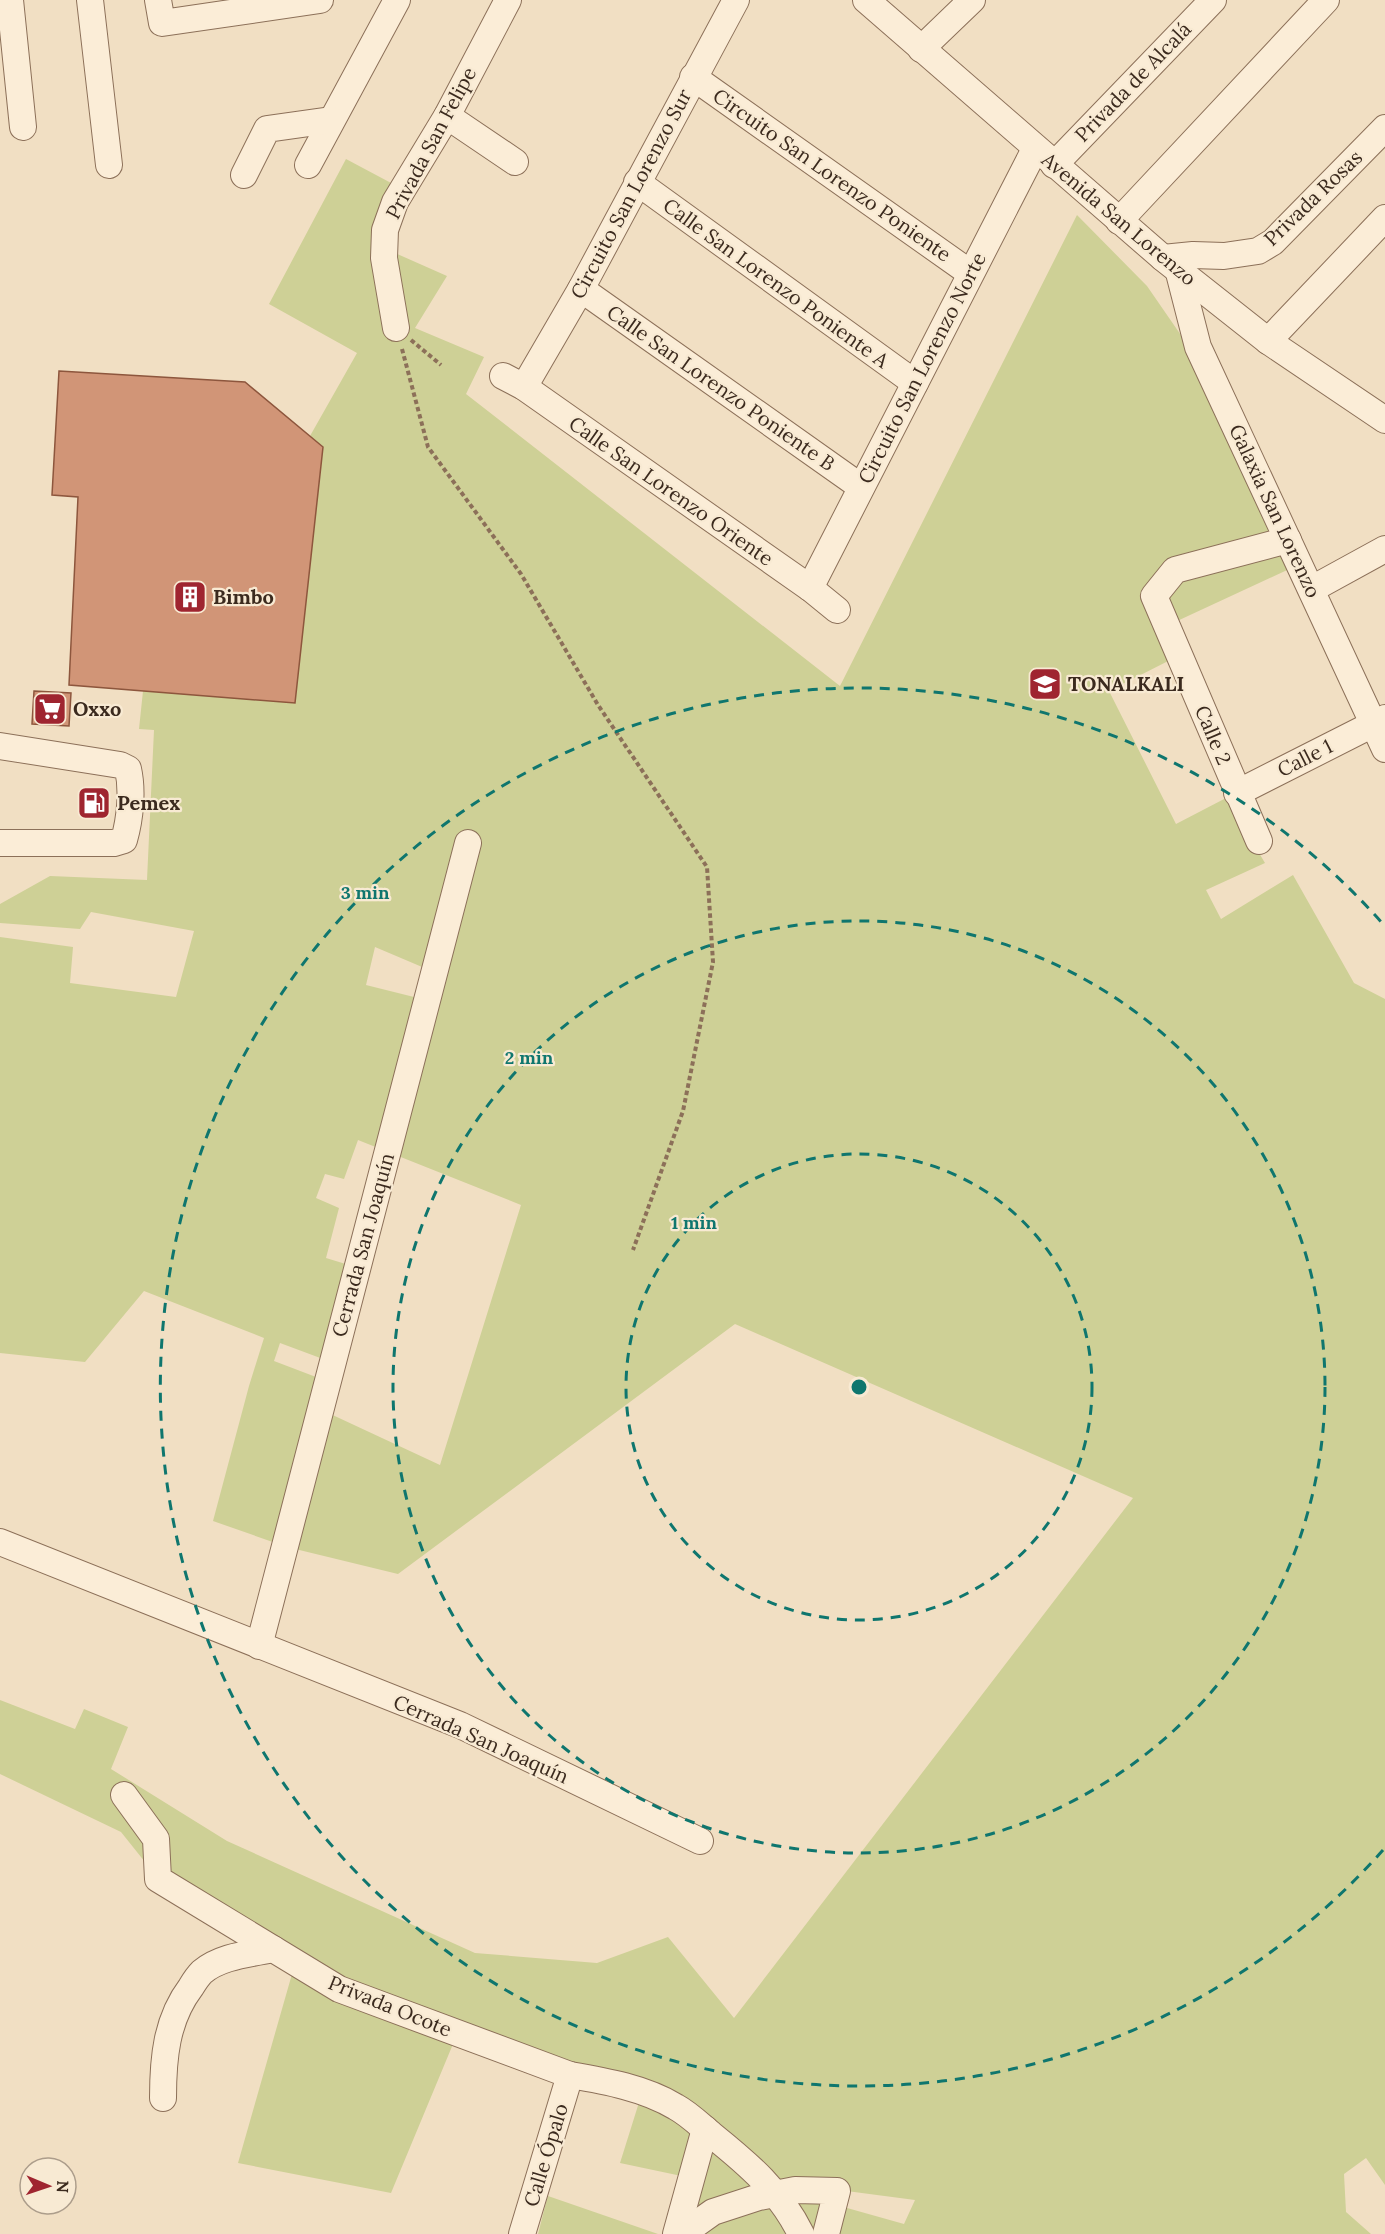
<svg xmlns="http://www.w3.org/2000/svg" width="1385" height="2234" font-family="Lora,serif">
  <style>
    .green { fill: #ced096; fill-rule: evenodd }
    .building { fill: #d19577; stroke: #8d563d; stroke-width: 1.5 }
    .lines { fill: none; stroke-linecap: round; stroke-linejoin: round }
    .minor-casing { stroke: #8c7059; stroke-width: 28 }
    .path { stroke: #8c7059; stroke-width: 4; stroke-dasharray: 4.5 3; stroke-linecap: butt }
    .minor { stroke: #fbedd7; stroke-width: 26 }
    .ring { fill: none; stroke: #0f766e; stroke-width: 3; stroke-dasharray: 10 8 }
    .labels { text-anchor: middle; stroke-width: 4.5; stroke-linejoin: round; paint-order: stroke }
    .street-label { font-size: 20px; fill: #3b2a1e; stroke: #f8ead3 }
    .poi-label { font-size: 20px; font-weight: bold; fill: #3b2a1e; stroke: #f8ead3; text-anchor: start }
    .centre { fill: #0f766e; stroke: #f8ead3; stroke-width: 3 }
    .ring-label { font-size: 18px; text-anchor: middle; font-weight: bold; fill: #0f766e; stroke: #f8ead3; stroke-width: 4.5; stroke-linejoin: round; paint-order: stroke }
  </style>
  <rect width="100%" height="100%" fill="#f1dfc3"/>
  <g class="green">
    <path d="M 346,159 L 408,192 L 386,249 L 447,276 L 415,328 L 484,357 L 466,394 L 840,686 L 1077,215 L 1147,286 L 1205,370 L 1298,565 L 1175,622 L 1182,654 L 1109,691 L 1176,824 L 1226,798 L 1265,863 L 1206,890 L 1221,919 L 1293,875 L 1354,983 L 1385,999 L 1385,2185 L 1366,2158 L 1344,2174 L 1346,2212 L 1371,2234 L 831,2234 L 840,2206 L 904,2224 L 915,2200 L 839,2190 L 826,2234 L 676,2234 L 691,2178 L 620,2163 L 641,2096 L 458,2032 L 391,2193 L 238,2163 L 294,1967 L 340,1994 L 157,1877 L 121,1832 L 0,1774 L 0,1700 L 75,1729 L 84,1709 L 128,1727 L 111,1769 L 227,1841 L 475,1953 L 597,1963 L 668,1937 L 734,2018 L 1133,1498 L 735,1324 L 398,1574 L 287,1547 L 213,1521 L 249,1386 L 264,1338 L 144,1291 L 85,1362 L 0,1353 L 0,937 L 73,947 L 70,983 L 176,997 L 194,931 L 91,912 L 80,929 L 0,923 L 0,904 L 50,876 L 147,880 L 154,730 L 139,729 L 143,691 L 295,703 L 323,447 L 310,436 L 357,353 L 269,304 ZM 375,947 L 441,975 L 434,1002 L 366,985 ZM 358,1140 L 521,1205 L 440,1465 L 324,1411 L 362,1269 L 326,1258 L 339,1208 L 316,1198 L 325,1174 L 344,1179 ZM 280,1343 L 323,1359 L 316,1377 L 274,1361 Z"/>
    <polygon points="548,2195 548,2196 658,2234 538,2234"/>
  </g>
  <g class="building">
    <polygon points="59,371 245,382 323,447 295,703 69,685 78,497 52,495"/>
    <polygon points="34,691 71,693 69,726 32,724"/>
  </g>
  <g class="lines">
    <g class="minor-casing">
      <g id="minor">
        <polyline points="10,0 23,127"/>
        <polyline points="90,0 109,165"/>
        <polyline points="158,0 162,23 320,0"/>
        <polyline points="866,0 1163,258 1268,341 1385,420"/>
        <polyline points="921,49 972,0"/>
        <polyline points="693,77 970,273"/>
        <polyline points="447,116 515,162"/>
        <polyline points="308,165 397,0"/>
        <polyline points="1054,165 1213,0"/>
        <polyline points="244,175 267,129 331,120"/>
        <polyline points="637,182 915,383"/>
        <polyline points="1119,221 1326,0"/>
        <polyline points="1163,258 1193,255 1224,256 1258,251 1273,242 1385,128"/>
        <polyline points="1178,269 1198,347 1385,749"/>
        <polyline points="581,289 861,487"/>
        <polyline points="396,328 384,258 385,230 395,202 447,116 508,0"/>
        <polyline points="1268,341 1385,218"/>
        <polyline points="503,376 524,387 810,588 837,610"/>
        <polyline points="524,387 581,289 736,0"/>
        <polyline points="810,588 1035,149"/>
        <polyline points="1312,589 1385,549"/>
        <path d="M 0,746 L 120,765 L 128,769 C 133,791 130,819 124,840 L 114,843 L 0,843"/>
        <polyline points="1237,793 1385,718"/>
        <polyline points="1259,841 1154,596 1175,570 1288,540"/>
        <polyline points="0,1542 460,1725 700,1841"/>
        <polyline points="259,1646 468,843"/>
        <path d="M 124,1795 L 156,1839 L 158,1879 L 339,1989 L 570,2075 C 605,2081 645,2088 676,2107 C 689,2114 701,2126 712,2135 C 748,2164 780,2191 801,2234"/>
        <path d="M 163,2098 C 163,2059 166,2020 191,1987 C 194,1982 198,1976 202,1972 C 221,1956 250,1954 273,1949"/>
        <polyline points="522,2234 570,2075"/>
        <polyline points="676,2234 705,2129"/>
        <polyline points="682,2234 713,2212 759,2197 795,2190 837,2191 826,2234"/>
      </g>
    </g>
    <g class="path">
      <polyline points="411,340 441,365"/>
      <polyline points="402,349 428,447 521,574 598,705 707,867 713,962 683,1111 633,1250"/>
    </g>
    <use href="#minor" class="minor"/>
  </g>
  <g class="ring">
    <circle cx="859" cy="1387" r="233"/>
    <circle cx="859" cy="1387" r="466"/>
    <path d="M1383 1850A699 699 0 1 1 1383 924"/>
  </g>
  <defs>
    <g id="building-square" transform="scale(1.725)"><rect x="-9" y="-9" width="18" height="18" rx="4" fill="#9f2530" stroke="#f8ead3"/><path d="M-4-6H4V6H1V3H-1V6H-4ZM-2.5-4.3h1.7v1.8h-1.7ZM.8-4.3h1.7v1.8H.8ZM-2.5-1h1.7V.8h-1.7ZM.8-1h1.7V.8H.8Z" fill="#fff"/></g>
    <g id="school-square" transform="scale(1.725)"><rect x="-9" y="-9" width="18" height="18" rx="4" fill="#9f2530" stroke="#f8ead3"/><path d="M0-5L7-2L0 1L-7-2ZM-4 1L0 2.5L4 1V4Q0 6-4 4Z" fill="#fff"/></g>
    <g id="supermarket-square" transform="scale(1.725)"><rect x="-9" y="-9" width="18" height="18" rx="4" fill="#9f2530" stroke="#f8ead3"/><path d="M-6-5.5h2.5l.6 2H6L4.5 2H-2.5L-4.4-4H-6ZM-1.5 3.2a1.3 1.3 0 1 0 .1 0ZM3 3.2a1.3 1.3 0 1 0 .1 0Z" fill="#fff"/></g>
    <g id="fuel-square" transform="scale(1.725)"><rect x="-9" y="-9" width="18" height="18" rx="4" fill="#9f2530" stroke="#f8ead3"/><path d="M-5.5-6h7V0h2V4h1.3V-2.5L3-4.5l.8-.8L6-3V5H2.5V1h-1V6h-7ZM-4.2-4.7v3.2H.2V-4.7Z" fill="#fff"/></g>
  </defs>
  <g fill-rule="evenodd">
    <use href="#building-square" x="190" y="597"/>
    <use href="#school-square" x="1045" y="684"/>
    <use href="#supermarket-square" x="50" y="709"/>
    <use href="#fuel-square" x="94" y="803"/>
  </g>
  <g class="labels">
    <g class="street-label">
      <text transform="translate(1133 82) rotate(-46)" y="7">Privada de Alcalá</text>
      <text transform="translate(431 143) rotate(-62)" y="7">Privada San Felipe</text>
      <text transform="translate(832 175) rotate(35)" y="7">Circuito San Lorenzo Poniente</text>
      <text transform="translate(631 194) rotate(-62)" y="7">Circuito San Lorenzo Sur</text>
      <text transform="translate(1313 198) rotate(-44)" y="7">Privada Rosas</text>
      <text transform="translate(1119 219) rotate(40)" y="7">Avenida San Lorenzo</text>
      <text transform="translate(776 283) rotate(36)" y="7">Calle San Lorenzo Poniente A</text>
      <text transform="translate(922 368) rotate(-63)" y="7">Circuito San Lorenzo Norte</text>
      <text transform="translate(721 388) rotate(35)" y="7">Calle San Lorenzo Poniente B</text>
      <text transform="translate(671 491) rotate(35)" y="7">Calle San Lorenzo Oriente</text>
      <text transform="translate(1275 511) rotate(65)" y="7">Galaxia San Lorenzo</text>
      <text transform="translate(1213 735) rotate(67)" y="7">Calle 2</text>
      <text transform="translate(1305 758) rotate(-27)" y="7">Calle 1</text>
      <text transform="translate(363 1245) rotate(-75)" y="7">Cerrada San Joaquín</text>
      <text transform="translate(481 1739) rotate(24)" y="7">Cerrada San Joaquín</text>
      <text transform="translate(390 2006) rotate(22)" y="7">Privada Ocote</text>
      <text transform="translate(546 2155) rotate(-73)" y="7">Calle Ópalo</text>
    </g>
    <g class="poi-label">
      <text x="213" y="604">Bimbo</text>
      <text x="1068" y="691">TONALKALI</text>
      <text x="73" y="716">Oxxo</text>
      <text x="117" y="810">Pemex</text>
    </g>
  </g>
  <circle cx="859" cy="1387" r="9" class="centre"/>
  <g class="ring-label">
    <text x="365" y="899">3 min</text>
    <text x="529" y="1064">2 min</text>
    <text x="694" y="1229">1 min</text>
  </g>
  <g transform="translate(48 2186) rotate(92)"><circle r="28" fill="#f8ead3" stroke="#ac9d8b" stroke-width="1.5"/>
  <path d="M0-4.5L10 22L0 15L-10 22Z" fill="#9f2530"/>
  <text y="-9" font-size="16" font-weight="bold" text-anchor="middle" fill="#3b2a1e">N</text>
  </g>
</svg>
